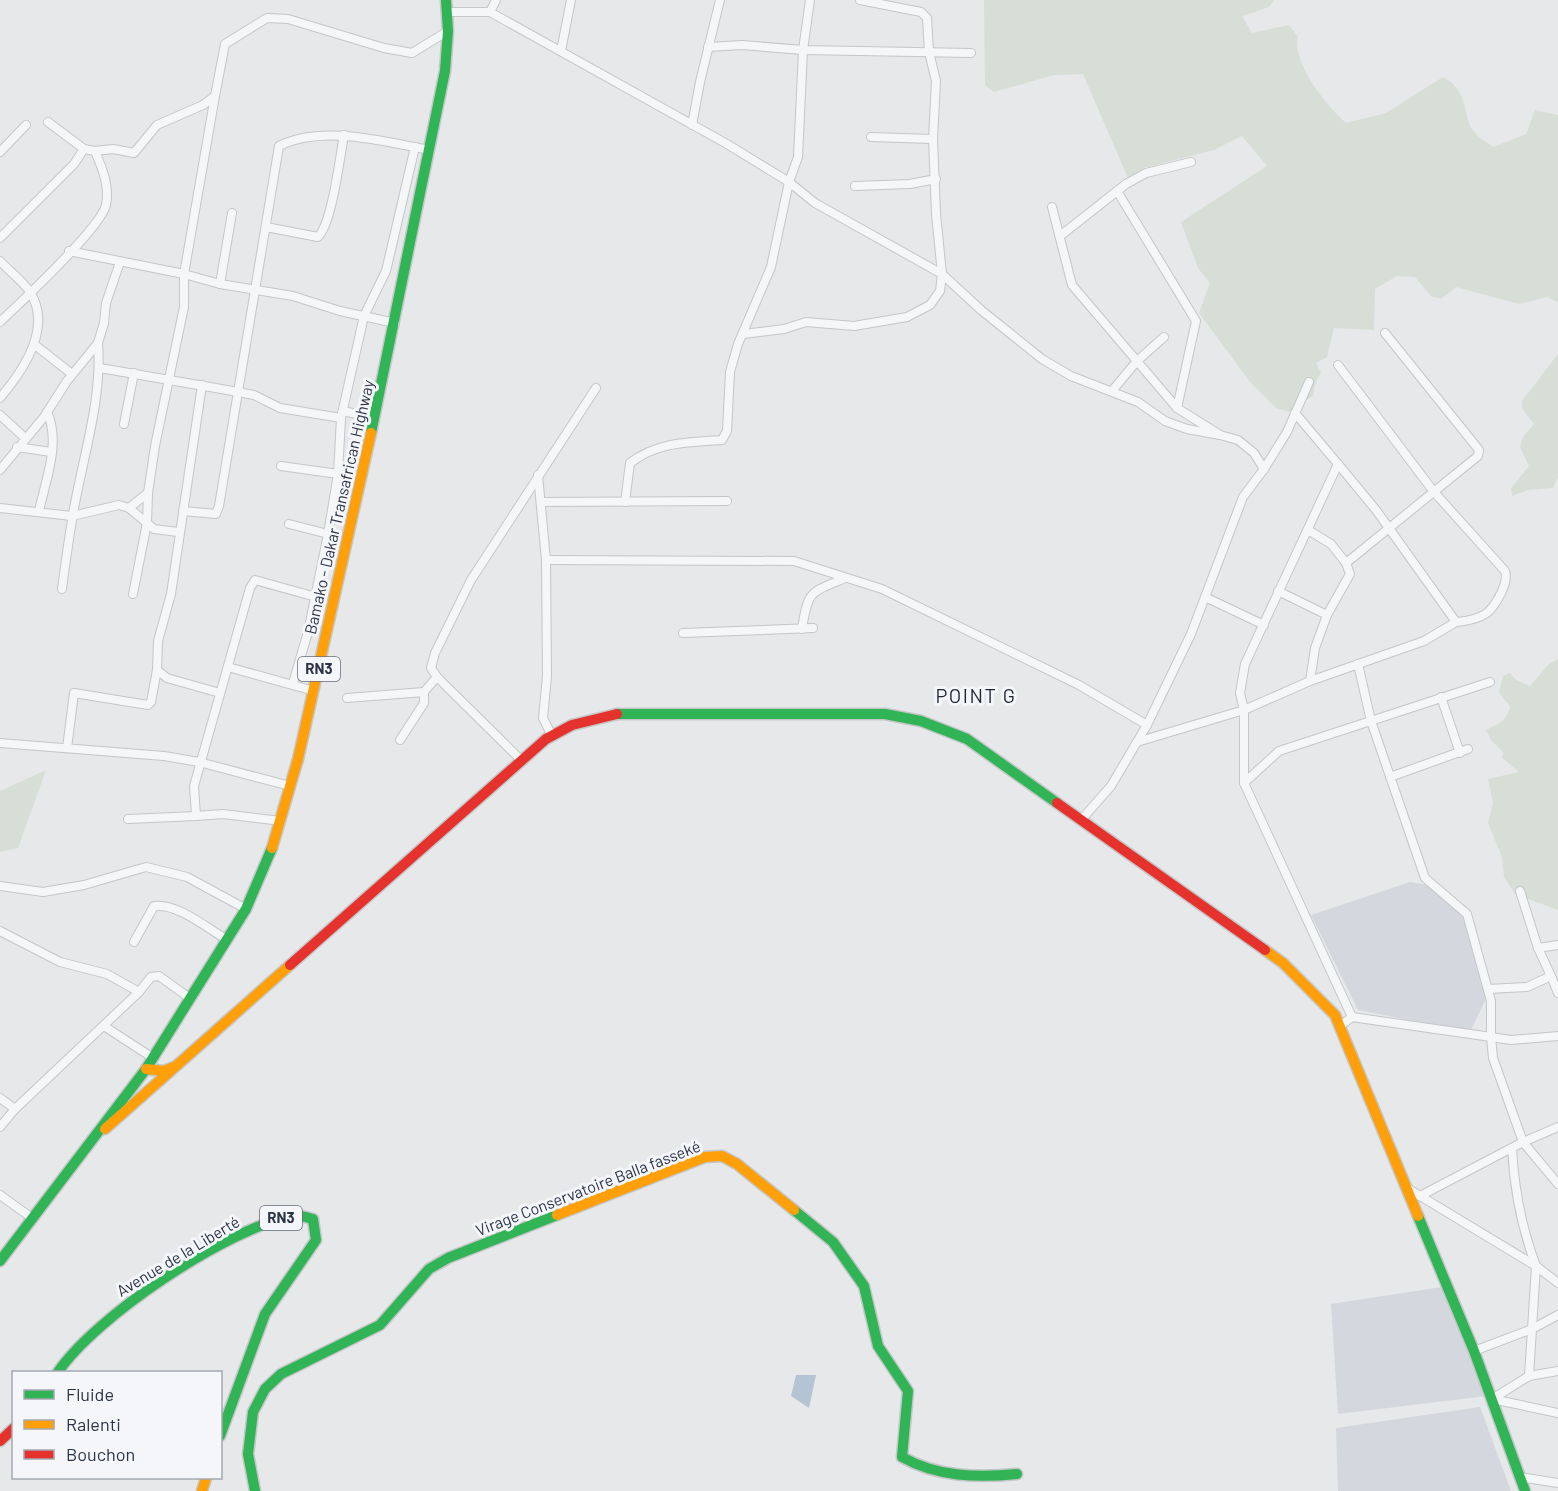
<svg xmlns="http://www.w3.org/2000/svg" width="1558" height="1491" font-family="Barlow,sans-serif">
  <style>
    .built { fill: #d4d7dd }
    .green { fill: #d6ded6 }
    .water { fill: #b4c4d5 }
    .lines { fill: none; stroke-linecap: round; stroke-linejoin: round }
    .street-casing { stroke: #c4c6c8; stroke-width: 10 }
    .fast-casing { stroke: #c4c6c8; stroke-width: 13 }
    .slow-casing { stroke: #c4c6c8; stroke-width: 13 }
    .jam-casing { stroke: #c4c6c8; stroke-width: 13 }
    .street { stroke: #f5f6f7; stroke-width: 8 }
    .fast { stroke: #30b455; stroke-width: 10 }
    .slow { stroke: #ff9f0a; stroke-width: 10 }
    .jam { stroke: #e5322d; stroke-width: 10 }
    .labels { text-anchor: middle; stroke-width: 6; stroke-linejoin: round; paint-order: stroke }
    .shield { fill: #f4f6f9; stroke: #676e7b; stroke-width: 1.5 }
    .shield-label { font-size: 15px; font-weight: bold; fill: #2b3445 }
    .street-label { font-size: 16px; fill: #2b3445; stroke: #f4f6f9 }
    .quarter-label { font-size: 20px; letter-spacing: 1.5px; fill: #1d2536; stroke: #f4f6f9 }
  </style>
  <rect width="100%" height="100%" fill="#e6e8ea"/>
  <g class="built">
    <polygon points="1410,882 1427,885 1462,913 1487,997 1470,1032 1358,1010 1311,915"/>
    <polygon points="1442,1287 1487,1396 1338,1414 1331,1304"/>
    <polygon points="1480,1407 1511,1491 1338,1491 1336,1428"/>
  </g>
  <g class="green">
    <path d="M 984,0 L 1274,0 L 1269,7 L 1242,16 L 1252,33 L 1289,25 L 1298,37 C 1292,64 1327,106 1346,123 L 1386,113 L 1443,77 C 1471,92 1461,117 1475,133 C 1480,139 1488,143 1494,147 L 1526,134 L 1535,110 L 1558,115 L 1558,302 L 1547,297 L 1519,304 L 1456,287 L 1441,299 L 1431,296 L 1415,277 L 1397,276 L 1375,289 L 1374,330 L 1334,328 L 1327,357 L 1316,363 L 1321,373 L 1316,381 L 1313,396 L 1297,406 L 1293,413 L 1276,408 L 1251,383 L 1199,313 L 1210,283 L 1198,268 L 1181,222 L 1267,166 L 1242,136 L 1214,150 L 1143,168 L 1128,178 L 1083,74 L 1054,75 L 994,92 L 985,85 Z"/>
    <polygon points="1558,354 1558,477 1553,488 1528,490 1512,496 1511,488 1529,466 1520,447 1523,437 1534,424 1522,408 1522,401"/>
    <path d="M 1558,659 L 1558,910 L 1515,894 L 1504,877 L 1502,857 L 1488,823 L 1493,803 L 1488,779 L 1519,772 L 1502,758 L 1503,752 L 1491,740 L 1486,730 C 1499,724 1507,721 1510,706 L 1499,693 L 1503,676 L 1510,673 L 1516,680 L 1530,686 L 1549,664 Z"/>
    <polygon points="46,770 18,848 0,852 0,791"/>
  </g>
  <polygon class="water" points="796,1375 816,1375 809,1408 791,1396"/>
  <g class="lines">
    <g class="street-casing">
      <g id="street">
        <polyline points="448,12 490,12 727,144 789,182 815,203 942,274 981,310 1042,359 1071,376 1138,402 1165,421 1187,429 1220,435"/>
        <polyline points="490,12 496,0"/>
        <polyline points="708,47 742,45 803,50 971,53"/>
        <polyline points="561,51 571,0"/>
        <polyline points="692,125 700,82 720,0"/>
        <polyline points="871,137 933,139"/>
        <polyline points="95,151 113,149 134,153 157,125 203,105 215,96 225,44 267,18 288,19 384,48 412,53 448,31"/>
        <polyline points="0,152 26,125"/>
        <polyline points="855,186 910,184 936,179"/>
        <polyline points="1117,191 1196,321 1177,408"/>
        <polyline points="1052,207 1072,285 1177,408 1220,435 1238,440 1254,453 1264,469"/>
        <path d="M 266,227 L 318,237 C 332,224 340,156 344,135"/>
        <polyline points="1060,236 1126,184 1146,173 1191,162"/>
        <polyline points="0,238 74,164 84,149"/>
        <polyline points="69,251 184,274 220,284 293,296 340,311 395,323"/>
        <path d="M 0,261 C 9,271 23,281 30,292 C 53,328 23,371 0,398"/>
        <polyline points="220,284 232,213"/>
        <path d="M 0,322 C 21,302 100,229 106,205 C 110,186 102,168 95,151 L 84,149 L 48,122"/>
        <polyline points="743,334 784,329 806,322 854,326 907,317 930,305 940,291 942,274 936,214 933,139 936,81 929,52 927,18 921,12 860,0"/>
        <polyline points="35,345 72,374"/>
        <path d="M 1338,365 L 1434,492 L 1505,571 C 1509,582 1497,603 1489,611 C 1481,619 1467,621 1456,622"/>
        <polyline points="100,368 227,390 254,395 280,408 341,418"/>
        <polyline points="202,385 171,594 158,641 157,670 167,678 220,693"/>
        <polyline points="1112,391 1137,361 1164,337"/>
        <polyline points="343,411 374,418"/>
        <polyline points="1295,413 1338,464"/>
        <polyline points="0,415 25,438"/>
        <polyline points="124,424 134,373"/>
        <polyline points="17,447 51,452"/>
        <polyline points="281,466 338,474"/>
        <polyline points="0,470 44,417 67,381 98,343 104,323 106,303 120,262"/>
        <polyline points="538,475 546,560 547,676 543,718 552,736"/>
        <polyline points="542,502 727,501"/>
        <path d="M 625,502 L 630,463 C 657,442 689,442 722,440 L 727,431 L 730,372 L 738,344 L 771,267 L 789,182 L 798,157 L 803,50 L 810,0"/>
        <polyline points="0,508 72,516 119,505 129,508 154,529 178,532"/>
        <polyline points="129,508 148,493"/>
        <path d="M 39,511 C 46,479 61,442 47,412"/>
        <path d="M 183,511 L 216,514 L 219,506 L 279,146 C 322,124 385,142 430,150"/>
        <polyline points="289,524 328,534"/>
        <polyline points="1308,530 1331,544 1346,563 1478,456 1479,450 1385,333"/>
        <polyline points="546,560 794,561 882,589 1079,685 1147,725"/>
        <path d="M 62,589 C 66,559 70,528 76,498 C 86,447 102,395 98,343"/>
        <polyline points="1278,591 1327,615"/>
        <polyline points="133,594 147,523 148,493 155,446 184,307 184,274 215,96"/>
        <polyline points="1205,597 1264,625"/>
        <path d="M 802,629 C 808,590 810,593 845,578"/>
        <polyline points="683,633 813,628"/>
        <polyline points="1358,664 1371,721 1425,878 1467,914 1491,1001 1491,1037 1511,1040 1558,1036"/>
        <polyline points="228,667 314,691"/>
        <polyline points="1310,681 1315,648 1327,615 1350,574 1346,563"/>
        <polyline points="293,683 308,632 328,534 338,474 341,418 364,316 386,271 415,147"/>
        <polyline points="1441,697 1460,753"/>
        <polyline points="347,698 424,692"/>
        <polyline points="400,740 424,703 424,692 437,677"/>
        <polyline points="1137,742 1244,710 1310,681 1424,641 1456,622 1376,510 1338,464 1245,664 1240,693 1244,710 1244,783 1352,1017"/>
        <polyline points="0,743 164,756 199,762 290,786"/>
        <polyline points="67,748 74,693 148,705 151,702 157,670"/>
        <polyline points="521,760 437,677 431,668 435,653 471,580 596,388"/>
        <polyline points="1390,777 1468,749"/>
        <polyline points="1244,783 1279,751 1490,682"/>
        <polyline points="128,819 196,816"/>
        <polyline points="1082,819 1111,786 1147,725 1191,634 1243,497 1264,469 1287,432 1309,382"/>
        <polyline points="281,821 223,814 196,816 194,786 250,588 255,580 316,597"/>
        <polyline points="0,886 43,892 84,885 146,867 187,877 246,909"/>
        <polyline points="1520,891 1538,948 1551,976"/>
        <polyline points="0,931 60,962 107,974 139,992"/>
        <path d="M 134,942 L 154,906 C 177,903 207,928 226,939"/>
        <polyline points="1538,948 1558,945"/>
        <polyline points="1488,989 1527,987 1551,976 1558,993"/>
        <polyline points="104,1026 153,1058"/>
        <polyline points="1340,1026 1352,1017 1491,1037 1493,1058 1523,1142 1558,1184"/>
        <polyline points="0,1098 15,1109"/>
        <polyline points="0,1127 15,1109 139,992 151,977 159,976 191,999"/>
        <path d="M 1512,1148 C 1514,1187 1522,1229 1536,1266 L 1529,1376"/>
        <polyline points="1407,1188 1536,1266 1558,1283"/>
        <polyline points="0,1195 32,1218"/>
        <polyline points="1420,1196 1523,1142 1558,1127"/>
        <polyline points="1474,1351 1532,1329 1558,1315"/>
        <polyline points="1492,1399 1529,1376 1558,1371"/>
        <polyline points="1492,1399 1558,1413"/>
        <polyline points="1520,1477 1558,1483"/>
      </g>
    </g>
    <g class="fast-casing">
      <g id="fast">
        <polyline points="371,433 445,71 448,31 446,0"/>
        <polyline points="617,714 885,714 921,721 967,739 1057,803"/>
        <path d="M 794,1210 L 833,1242 L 864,1286 L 878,1346 L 908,1391 L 902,1457 C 937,1477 978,1478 1017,1474"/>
        <polyline points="1418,1216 1474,1351 1525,1491"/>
        <polyline points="0,1261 146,1069 246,909 272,848"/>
        <path d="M 58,1372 C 95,1317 225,1230 291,1216 C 297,1214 306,1217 313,1219 L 316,1240 L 265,1314 L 220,1436"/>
        <polyline points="255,1491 248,1454 253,1412 265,1389 281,1374 380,1325 429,1269 448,1258 557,1215"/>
      </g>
    </g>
    <g class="slow-casing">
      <g id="slow">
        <polyline points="272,848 298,759 371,433"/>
        <polyline points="1265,950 1283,963 1335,1015 1418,1216"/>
        <polyline points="146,1069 164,1071 174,1067"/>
        <polyline points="105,1129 290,965"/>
        <polyline points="557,1215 705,1157 722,1156 737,1164 794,1210"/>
        <polyline points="202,1491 206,1478"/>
      </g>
    </g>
    <g class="jam-casing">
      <g id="jam">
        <polyline points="1057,803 1265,950"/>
        <polyline points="290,965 546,739 572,725 617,714"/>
        <polyline points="0,1441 14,1428"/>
      </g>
    </g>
    <use href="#street" class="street"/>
    <use href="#fast" class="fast"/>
    <use href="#slow" class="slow"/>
    <use href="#jam" class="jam"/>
  </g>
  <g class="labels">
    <g class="shield">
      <rect x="298" y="657" width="42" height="24" rx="4.5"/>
      <rect x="260" y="1206" width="42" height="24" rx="4.5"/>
    </g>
    <g class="shield-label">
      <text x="319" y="674">RN3</text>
      <text x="281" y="1223">RN3</text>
    </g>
    <g class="street-label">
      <text transform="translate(339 507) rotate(-77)" y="6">Bamako - Dakar Transafrican Highway</text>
      <text transform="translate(588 1188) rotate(-21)" y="6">Virage Conservatoire Balla fasseké</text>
      <text transform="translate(178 1256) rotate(-31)" y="6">Avenue de la Liberté</text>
    </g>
    <g class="quarter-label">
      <text x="976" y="703">POINT G</text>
    </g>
  </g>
  <rect x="12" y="1371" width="210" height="108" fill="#f4f6f9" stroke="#a4a8b1" stroke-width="1.5"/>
  <rect x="24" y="1390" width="30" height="9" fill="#30b455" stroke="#a4a8b1" stroke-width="1.5"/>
  <text x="66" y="1401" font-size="18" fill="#2b3445">Fluide</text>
  <rect x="24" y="1420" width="30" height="9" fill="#ff9f0a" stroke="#a4a8b1" stroke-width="1.5"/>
  <text x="66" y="1431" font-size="18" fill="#2b3445">Ralenti</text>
  <rect x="24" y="1450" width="30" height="9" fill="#e5322d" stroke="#a4a8b1" stroke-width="1.5"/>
  <text x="66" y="1461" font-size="18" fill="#2b3445">Bouchon</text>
</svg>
